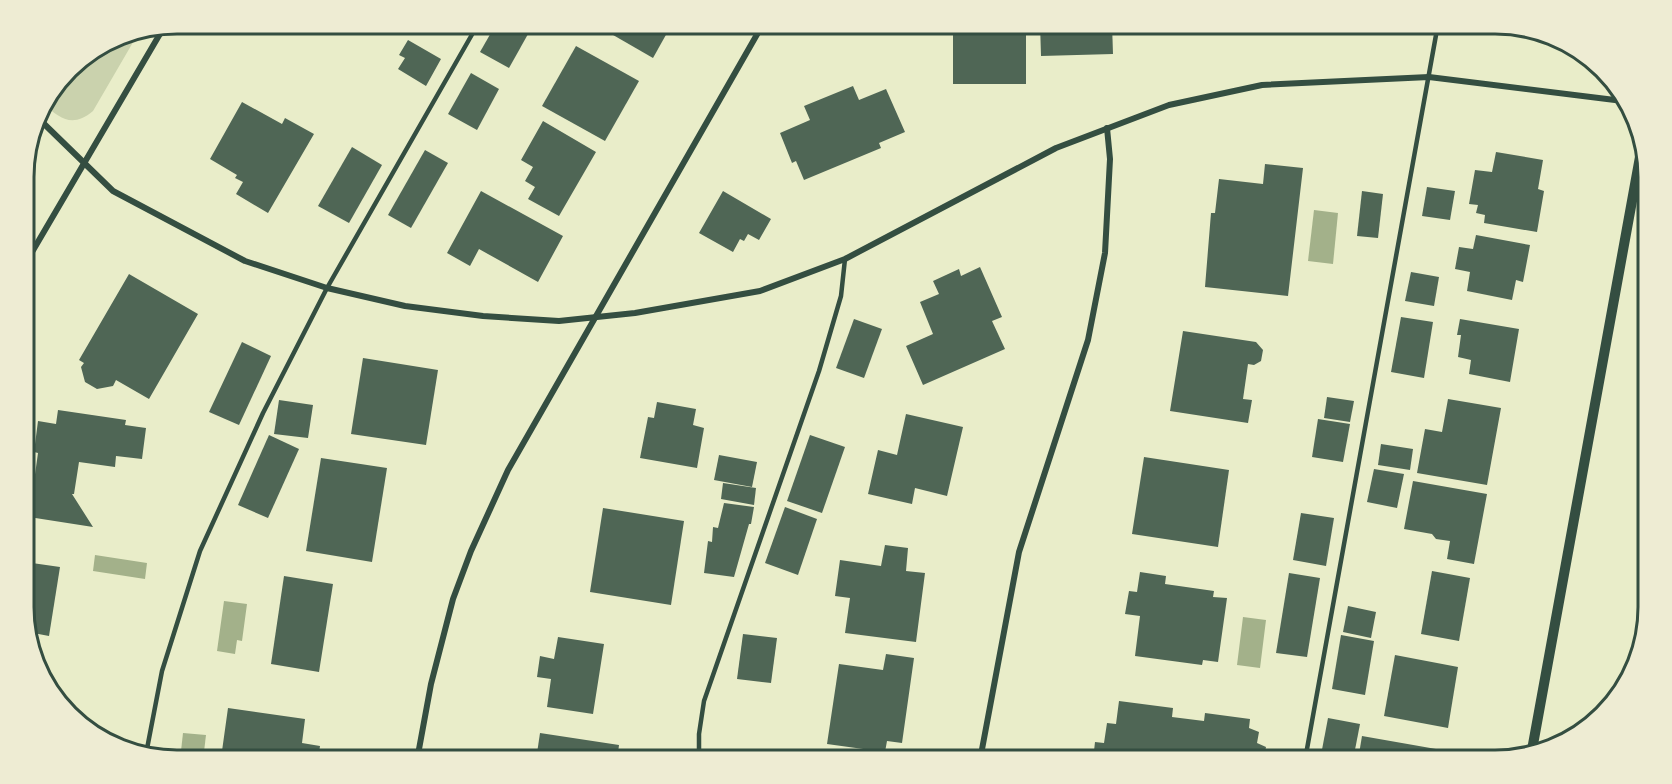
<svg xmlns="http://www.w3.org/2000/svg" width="1672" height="784" font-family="'Zilla Slab',serif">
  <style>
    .green { fill: #cad2ad }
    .water { fill: #a3b18a }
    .building { fill: #4f6655 }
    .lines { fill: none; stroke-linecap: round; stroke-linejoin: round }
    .service { stroke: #344e41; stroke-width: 4.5 }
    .minor { stroke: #344e41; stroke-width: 6 }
    .tertiary { stroke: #344e41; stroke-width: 10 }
    .rim { fill: none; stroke: #344e41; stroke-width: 3 }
  </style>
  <rect width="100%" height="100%" fill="#e9edc9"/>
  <path class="green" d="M 139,32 L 93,111 C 73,128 60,119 44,104 C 72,68 92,41 139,32 Z"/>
  <g class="water">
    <polygon points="1314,210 1338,213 1333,264 1308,261"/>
    <polygon points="95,555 147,563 145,579 93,571"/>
    <polygon points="224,601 247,604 242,641 237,640 235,654 217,651"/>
    <polygon points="1243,617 1266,620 1260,668 1237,665"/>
    <polygon points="183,733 206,735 203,760 180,760"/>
  </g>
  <g class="building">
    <polygon points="496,24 526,24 532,27 509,68 480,52"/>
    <polygon points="594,24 672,24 653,58"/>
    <rect x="953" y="24" width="73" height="60"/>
    <polygon points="1040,24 1112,24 1113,54 1041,56"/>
    <polygon points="408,40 441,59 426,86 398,69 405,58 399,55"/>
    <polygon points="576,46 639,81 605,141 542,106"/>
    <polygon points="471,73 499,89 477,130 448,114"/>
    <polygon points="853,86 859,100 886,89 905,132 879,143 881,148 804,180 796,161 792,163 780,133 810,120 804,106"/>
    <polygon points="242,102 282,124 285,118 314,134 268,213 236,194 243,182 235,178 237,175 210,159"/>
    <polygon points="543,121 596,152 559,216 528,199 535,187 525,181 533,167 521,160"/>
    <polygon points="352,147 382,165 349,223 318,206"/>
    <polygon points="425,150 448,163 411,228 388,215"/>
    <polygon points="1496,152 1543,160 1538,189 1544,191 1537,232 1484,223 1485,215 1476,213 1478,205 1469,204 1475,170 1492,172"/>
    <polygon points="1265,164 1303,168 1288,296 1205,287 1211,213 1215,213 1219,179 1263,184"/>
    <polygon points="1427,187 1455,191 1450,220 1422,216"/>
    <polygon points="481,191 563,236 538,282 479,249 470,266 447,253"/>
    <polygon points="723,191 771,219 759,240 748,234 744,241 740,239 733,252 699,233"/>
    <polygon points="1362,191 1383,194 1378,238 1357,236"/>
    <polygon points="1476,235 1530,245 1523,282 1516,280 1512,300 1467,291 1470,272 1455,269 1459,247 1473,249"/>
    <polygon points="980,267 1002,317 992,321 1005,349 923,385 906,346 933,334 920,302 939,294 933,281 959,269 961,276"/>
    <polygon points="1411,272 1439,277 1434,306 1405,301"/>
    <polygon points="129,274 198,314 149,399 116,380 113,386 97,389 85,382 81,367 84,363 79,360"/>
    <polygon points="1401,317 1433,322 1424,378 1391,372"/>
    <polygon points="854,319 882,329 864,378 836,368"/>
    <polygon points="1460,319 1519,329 1510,382 1469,374 1471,360 1458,357 1461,335 1457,335"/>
    <polygon points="1183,331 1256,342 1263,350 1261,361 1254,365 1248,364 1243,399 1252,400 1248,423 1170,411"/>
    <polygon points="242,342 271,356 239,425 209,412"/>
    <polygon points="363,358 438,370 426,445 351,434"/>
    <polygon points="1327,397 1354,401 1350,422 1324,418"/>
    <polygon points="1448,399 1501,408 1487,485 1417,473 1425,429 1442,432"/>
    <polygon points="279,400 313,405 308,438 274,434"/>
    <polygon points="657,402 696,409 693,425 704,428 697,468 640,458 648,417 654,418"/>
    <polygon points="58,410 126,420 125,425 146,428 142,459 116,456 115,467 79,462 74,494 72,494 93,527 29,517 38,453 34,452 38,421 56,424"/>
    <polygon points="906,414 963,427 947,496 915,488 912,504 868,494 878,450 897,455"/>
    <polygon points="1318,419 1350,424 1343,462 1312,457"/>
    <polygon points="269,435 299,449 268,518 238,505"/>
    <polygon points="810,435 845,447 822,513 787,501"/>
    <polygon points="1381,444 1413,449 1410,470 1378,465"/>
    <polygon points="719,455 757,462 752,487 714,480"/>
    <polygon points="1144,457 1229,470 1218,547 1132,534"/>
    <polygon points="321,458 387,468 372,562 306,551"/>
    <polygon points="1374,469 1404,474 1397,508 1367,502"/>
    <polygon points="1413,481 1487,494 1474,564 1447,559 1450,541 1436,539 1432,534 1404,529"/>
    <polygon points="723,483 756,488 754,505 721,499"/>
    <polygon points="724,503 754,507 751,524 749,524 734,577 704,573 708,541 712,542 713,527 718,528"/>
    <polygon points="785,507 817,519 798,575 765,563"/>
    <polygon points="603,508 684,521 671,605 590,592"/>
    <polygon points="1301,513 1334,518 1326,566 1293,560"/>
    <polygon points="885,545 908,548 906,571 925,573 916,642 845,633 850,598 835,596 840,560 881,566"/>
    <polygon points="25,562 60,567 49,636 28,632 25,627"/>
    <polygon points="1432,571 1470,578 1459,641 1421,634"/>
    <polygon points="1140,572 1166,576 1165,584 1214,591 1213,597 1227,598 1218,662 1203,660 1202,665 1135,656 1140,616 1125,614 1129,591 1137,592"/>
    <polygon points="1289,573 1320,578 1307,657 1276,653"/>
    <polygon points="284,576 333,584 319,672 271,664"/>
    <polygon points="1348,606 1376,612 1371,638 1343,632"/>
    <polygon points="743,634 777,638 771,683 737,679"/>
    <polygon points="1341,635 1374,641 1365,695 1332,689"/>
    <polygon points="558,637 604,644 593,714 547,707 551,679 537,677 540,656 554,659"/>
    <polygon points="886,654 914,658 902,743 887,741 885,752 827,744 839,664 883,670"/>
    <polygon points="1395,655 1458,667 1448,728 1384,716"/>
    <polygon points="1119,701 1173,708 1172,717 1204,721 1205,713 1250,719 1249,728 1259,732 1257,743 1266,747 1264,757 1261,760 1093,760 1095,742 1104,743 1107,723 1116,724"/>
    <polygon points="228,708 305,719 302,743 320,746 318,760 261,760 261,757 222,751"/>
    <polygon points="1328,718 1360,724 1353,760 1321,755"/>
    <polygon points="540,733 619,745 617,760 536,760"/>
    <polygon points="1362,736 1436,749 1434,760 1358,760"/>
  </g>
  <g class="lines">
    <g class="service">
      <polyline points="146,754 162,671 200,551 263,413 327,288 478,24"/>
      <polyline points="699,760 699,734 704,701 819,371 841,296 845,259"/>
      <polyline points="1305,760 1438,24"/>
    </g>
    <g class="minor">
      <polyline points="38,118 113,191 245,261 327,288 405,306 483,316 559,321 635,313 760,291 845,259 1056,148 1169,105 1262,85 1429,77 1623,101"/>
      <polyline points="25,264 164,27"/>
      <polyline points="417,760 431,684 453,599 471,551 508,470 763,24"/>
      <polyline points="980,760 1019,552 1088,340 1105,253 1110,159 1107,128"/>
    </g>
    <polyline class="tertiary" points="1532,750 1642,146"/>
  </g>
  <path d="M0 0H1672V784H0ZM177 34H1495A143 143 0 0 1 1638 177V607A143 143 0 0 1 1495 750H177A143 143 0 0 1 34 607V177A143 143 0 0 1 177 34Z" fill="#eeecd3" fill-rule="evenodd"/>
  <path class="rim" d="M177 34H1495A143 143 0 0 1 1638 177V607A143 143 0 0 1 1495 750H177A143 143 0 0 1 34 607V177A143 143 0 0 1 177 34Z"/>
</svg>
